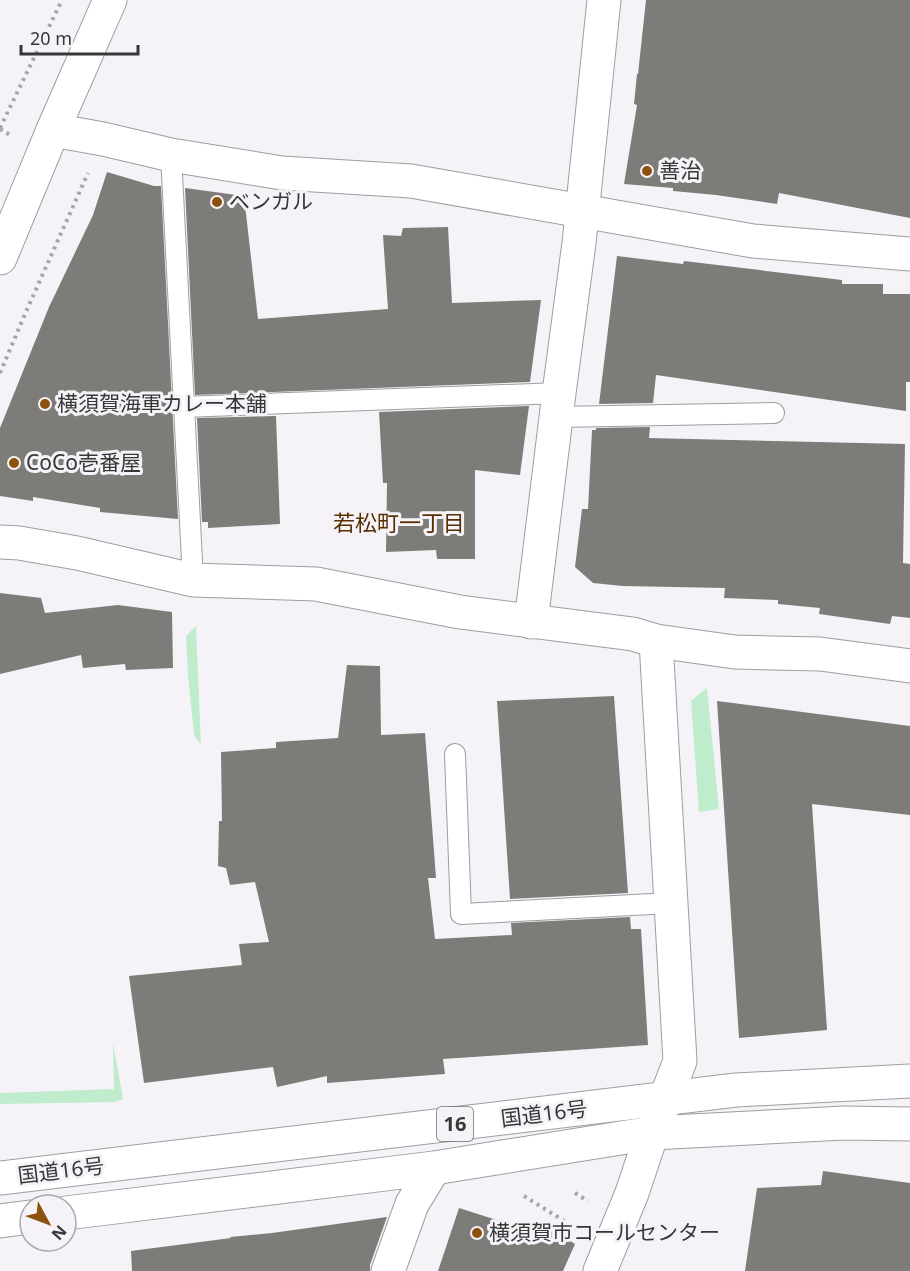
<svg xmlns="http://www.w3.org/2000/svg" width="910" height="1271" font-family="'Noto Sans','Noto Sans JP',sans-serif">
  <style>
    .green { fill: #bfeccc }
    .building { fill: #7e7c79 }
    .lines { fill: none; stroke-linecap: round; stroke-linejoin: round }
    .service-casing { stroke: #9e9da0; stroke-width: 22 }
    .minor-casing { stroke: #9e9da0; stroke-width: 35 }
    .tertiary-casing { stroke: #9e9da0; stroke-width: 35 }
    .trunk-casing { stroke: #9e9da0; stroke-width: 35 }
    .path { stroke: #a6a5a8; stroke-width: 4; stroke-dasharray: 3 4.5; stroke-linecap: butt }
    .service { stroke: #fff; stroke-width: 20 }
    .minor { stroke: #fff; stroke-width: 33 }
    .tertiary { stroke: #fff; stroke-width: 33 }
    .trunk { stroke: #fff; stroke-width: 33 }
    .poi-dot { fill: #8c510d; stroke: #f5f3f7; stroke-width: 2 }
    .labels { text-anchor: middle; stroke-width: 6; stroke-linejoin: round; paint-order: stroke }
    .shield { fill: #f5f3f7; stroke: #706f71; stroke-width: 1.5 }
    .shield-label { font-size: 20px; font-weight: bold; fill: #373738 }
    .poi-label { font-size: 21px; fill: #373738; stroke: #f5f3f7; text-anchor: start }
    .street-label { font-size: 21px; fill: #373738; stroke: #f5f3f7 }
    .neighbourhood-label { font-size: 22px; fill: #572f00; stroke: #f5f3f7 }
  </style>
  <rect width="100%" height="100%" fill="#f5f3f7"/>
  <g class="green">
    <polygon points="196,626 201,745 194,735 188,675 186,636"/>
    <polygon points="707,688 719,809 699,812 691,701"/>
    <polygon points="113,1043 123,1099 115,1102 0,1104 0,1093 114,1089"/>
  </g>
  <g class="building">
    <polygon points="646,0 910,0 910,218 779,193 777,204 716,195 673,191 673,188 624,184 637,105 634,104 637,74 638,74"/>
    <polygon points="107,172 154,186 161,186 178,519 100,512 100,508 33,497 33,501 0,496 0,428 49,307 93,215"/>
    <polygon points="185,188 244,196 258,319 388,309 383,235 401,236 403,228 448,227 452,303 541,300 530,382 195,395"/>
    <polygon points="617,256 683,264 684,261 842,280 842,284 883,284 883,294 910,294 910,382 906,382 906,411 656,375 653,403 599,404"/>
    <polygon points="529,406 520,475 475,470 475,559 437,559 436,550 386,552 387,483 383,483 379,412"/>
    <polygon points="276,416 280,524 208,528 208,522 202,522 197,418"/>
    <polygon points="650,427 649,438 905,444 903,563 910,564 910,618 892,616 890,624 819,614 820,608 778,604 778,600 724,598 725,588 623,586 593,583 575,567 582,509 588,509 592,430 596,430 596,428"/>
    <polygon points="0,593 41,598 45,613 118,605 172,612 173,668 126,670 125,664 83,668 81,655 0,674"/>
    <polygon points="347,665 380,666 381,735 425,733 436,878 428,878 435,939 512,935 511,923 630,917 631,929 641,929 648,1045 443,1059 445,1074 327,1083 327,1076 277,1087 273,1067 144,1083 129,976 242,965 239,944 269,942 255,882 230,885 226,868 218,866 219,821 222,821 221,752 276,748 276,742 338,738"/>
    <polygon points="614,696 628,893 510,899 497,701"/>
    <polygon points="717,701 910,726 910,815 812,804 827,1030 739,1038"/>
    <polygon points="823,1171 910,1183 910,1271 745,1271 757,1188 821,1185"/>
    <polygon points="459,1208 531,1231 536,1220 575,1244 563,1271 438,1271"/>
    <polygon points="387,1217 370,1265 370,1271 132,1271 131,1251 231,1238 230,1237 272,1233"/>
  </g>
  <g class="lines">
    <g class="service-casing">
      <g id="service">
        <polyline points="171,155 193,580"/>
        <polyline points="183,407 559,393"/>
        <polyline points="557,417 774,413"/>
        <polyline points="455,754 461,914 671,903"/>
      </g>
    </g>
    <g class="minor-casing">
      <g id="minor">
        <polyline points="53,130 103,139 171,155 282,173 411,181 753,241 910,254"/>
        <polyline points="0,542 19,543 77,553 193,580 316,584 460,612 633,634 656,641 735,652 820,654 910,666"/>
        <polyline points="531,622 559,393 579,243 604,0"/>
        <polyline points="656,1123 680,1061 656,641"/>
        <polyline points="388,1271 412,1204 434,1168"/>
      </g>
    </g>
    <g class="tertiary-casing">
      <g id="tertiary">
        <polyline points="0,258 53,130 110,0"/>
        <polyline points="600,1271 632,1193 652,1133"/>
      </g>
    </g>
    <g class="trunk-casing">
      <g id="trunk">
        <polyline points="0,1178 736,1090 910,1081"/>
        <polyline points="66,1213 434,1168 652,1133 844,1123 910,1124"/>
        <polyline points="0,1221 30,1217"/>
      </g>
    </g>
    <g class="path">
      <polyline points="0,128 62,0"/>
      <polyline points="0,129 12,136"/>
      <polyline points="0,373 25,314 88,173"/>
      <polyline points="575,1193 588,1201"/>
      <polyline points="524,1196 577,1229"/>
    </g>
    <use href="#service" class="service"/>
    <use href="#minor" class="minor"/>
    <use href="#tertiary" class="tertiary"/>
    <use href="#trunk" class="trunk"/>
  </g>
  <g class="poi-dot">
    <circle cx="647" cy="171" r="6"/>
    <circle cx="217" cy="202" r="6"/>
    <circle cx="45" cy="404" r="6"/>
    <circle cx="14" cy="463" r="6"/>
    <circle cx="477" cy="1233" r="6"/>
  </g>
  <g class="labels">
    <rect class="shield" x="437" y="1107" width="36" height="34" rx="4.5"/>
    <g class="shield-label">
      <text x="455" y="1131">16</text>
    </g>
    <g class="poi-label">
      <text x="659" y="178">善治</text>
      <text x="229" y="209">ベンガル</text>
      <text x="57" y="411">横須賀海軍カレー本舗</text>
      <text x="26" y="470">CoCo壱番屋</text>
      <text x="489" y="1240">横須賀市コールセンター</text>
    </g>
    <g class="street-label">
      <text transform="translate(544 1114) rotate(-7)" y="7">国道16号</text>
      <text transform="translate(61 1171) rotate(-7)" y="7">国道16号</text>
    </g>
    <g class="neighbourhood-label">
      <text x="399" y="531">若松町一丁目</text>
    </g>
  </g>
  <g transform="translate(48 1223) rotate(131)"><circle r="28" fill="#f5f3f7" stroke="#a9a8ab" stroke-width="1.5"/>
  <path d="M0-4.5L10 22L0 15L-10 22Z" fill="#8c510d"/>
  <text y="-9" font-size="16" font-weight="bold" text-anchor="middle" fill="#373738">N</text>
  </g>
  <path d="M21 45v9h117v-9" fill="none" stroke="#373738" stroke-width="3"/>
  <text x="30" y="45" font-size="18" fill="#373738" stroke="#f5f3f7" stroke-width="4.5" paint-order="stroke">20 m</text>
</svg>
